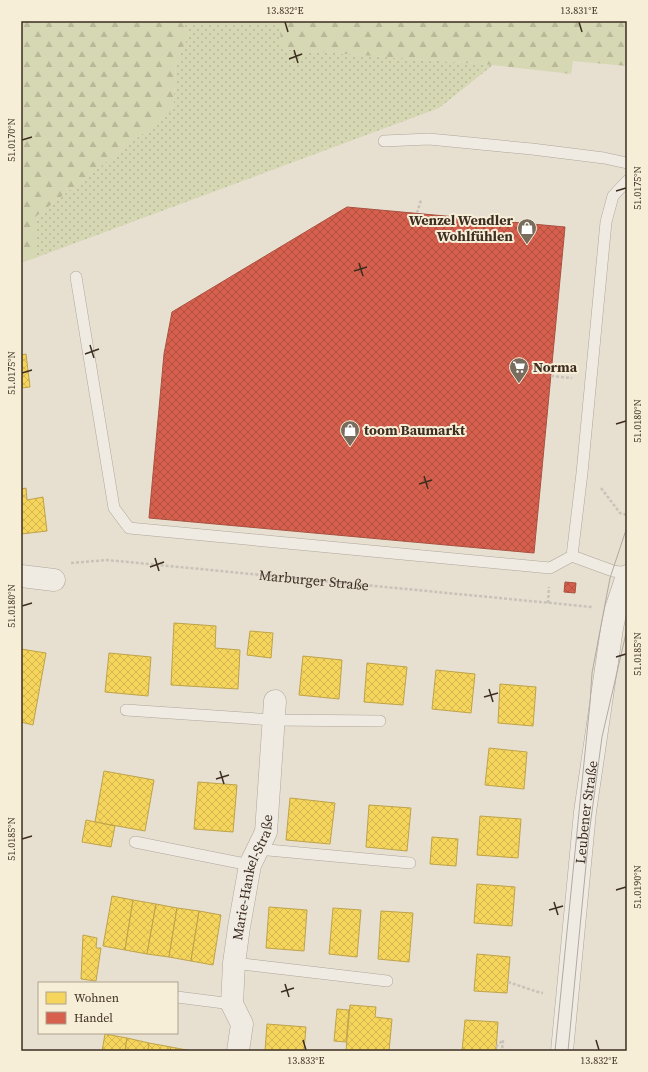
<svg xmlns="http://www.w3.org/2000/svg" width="648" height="1072" font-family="'Source Serif 4',serif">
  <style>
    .grass { fill: url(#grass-dots) }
    .forest { fill: url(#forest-firs) }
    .homes { fill: url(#homes-cross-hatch); stroke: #bea34a }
    .shops { fill: url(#shops-cross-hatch); stroke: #a85140 }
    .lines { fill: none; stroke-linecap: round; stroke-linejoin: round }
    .service-casing { stroke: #ada599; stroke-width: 12 }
    .minor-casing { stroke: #ada599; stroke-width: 23 }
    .tertiary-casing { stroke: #ada599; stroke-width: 23 }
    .path { stroke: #c8c2b9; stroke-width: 2.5; stroke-dasharray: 3 2; stroke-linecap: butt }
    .service { stroke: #efebe3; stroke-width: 11 }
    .minor { stroke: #efebe3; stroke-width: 22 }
    .tertiary { stroke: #efebe3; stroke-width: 22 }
    .tram { stroke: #afaaa2; stroke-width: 1 }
    .ticks { fill: none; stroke: #3d2e20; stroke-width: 1.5 }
    .labels { text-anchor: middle; stroke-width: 4; stroke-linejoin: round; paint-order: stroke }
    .poi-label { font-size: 14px; font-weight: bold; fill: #3d2e20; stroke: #f7eed8; text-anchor: start }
    .street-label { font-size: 14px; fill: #3d2e20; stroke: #f7eed8 }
    .neatline { fill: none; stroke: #3d2e20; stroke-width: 1.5 }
    .ticks-label { font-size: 10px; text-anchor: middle; fill: #3d2e20 }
  </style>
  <defs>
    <pattern id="grass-dots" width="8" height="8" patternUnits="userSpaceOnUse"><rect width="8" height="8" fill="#d6d7b3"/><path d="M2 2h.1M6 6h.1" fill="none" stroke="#b9b99a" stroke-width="1.8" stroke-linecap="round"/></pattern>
    <pattern id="forest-firs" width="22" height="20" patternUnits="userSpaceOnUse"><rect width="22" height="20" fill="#d6d7b3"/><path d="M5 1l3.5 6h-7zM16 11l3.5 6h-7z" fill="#b9b99a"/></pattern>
    <pattern id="homes-cross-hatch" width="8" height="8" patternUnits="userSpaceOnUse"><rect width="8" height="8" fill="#f6d55c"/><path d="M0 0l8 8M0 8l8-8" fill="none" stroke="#d4b750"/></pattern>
    <pattern id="shops-cross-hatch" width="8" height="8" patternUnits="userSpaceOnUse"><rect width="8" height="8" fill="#d6604d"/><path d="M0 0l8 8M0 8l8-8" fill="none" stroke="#af5040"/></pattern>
  </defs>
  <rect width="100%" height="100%" fill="#e7e0d1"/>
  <polygon class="grass" points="180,21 280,21 282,49 493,65 439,108 35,258 35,217 173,110 176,64 189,34"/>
  <g class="forest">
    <polygon points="21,21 180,21 189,34 176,64 173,110 35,217 35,258 21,263"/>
    <polygon points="280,21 627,21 627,66 573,61 571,74 493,65 281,49"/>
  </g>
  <g class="homes">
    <polygon points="26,354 30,387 21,388 21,355"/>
    <polygon points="26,488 27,500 43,497 47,531 21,534 21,489"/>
    <polygon points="174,623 216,626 215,648 240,650 238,689 171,685"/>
    <polygon points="250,631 273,633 271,658 247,655"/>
    <polygon points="21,649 46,653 33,725 21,722"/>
    <polygon points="109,653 151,657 148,696 105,692"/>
    <polygon points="303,656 342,660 339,699 299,695"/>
    <polygon points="367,663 407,667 403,705 364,702"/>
    <polygon points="436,670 475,674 471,713 432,709"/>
    <polygon points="500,684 536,687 533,726 498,723"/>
    <polygon points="489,748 527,752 524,789 485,785"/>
    <polygon points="104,771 154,780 145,831 95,822"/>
    <polygon points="198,782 237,785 233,832 194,829"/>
    <polygon points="290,798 335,803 330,844 286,840"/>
    <polygon points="369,805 411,808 407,851 366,847"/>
    <polygon points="480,816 521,819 518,858 477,855"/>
    <polygon points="86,820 115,826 111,847 82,842"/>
    <polygon points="432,837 458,839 456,866 430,864"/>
    <polygon points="477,884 515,887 512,926 474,923"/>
    <polygon points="112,896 133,900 125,950 103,946"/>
    <polygon points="133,900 156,904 147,954 125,950"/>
    <polygon points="156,904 177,908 169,957 147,954"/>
    <polygon points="269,907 307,910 304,951 266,948"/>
    <polygon points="177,908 199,911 191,961 169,957"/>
    <polygon points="333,908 361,910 357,957 329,954"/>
    <polygon points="199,911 221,915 213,965 191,961"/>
    <polygon points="381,911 413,913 409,962 378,959"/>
    <polygon points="83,935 97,938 96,948 101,948 96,981 81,979"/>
    <polygon points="477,954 510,957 507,993 474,991"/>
    <polygon points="350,1005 376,1007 375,1017 392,1019 389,1051 346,1051"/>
    <polygon points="337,1009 349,1010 346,1042 334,1041"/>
    <polygon points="465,1020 498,1022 496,1051 462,1051"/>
    <polygon points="267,1024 306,1027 304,1051 265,1051"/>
    <polygon points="105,1034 127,1038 125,1051 102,1051"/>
    <polygon points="127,1038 149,1043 148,1051 125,1051"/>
    <polygon points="149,1043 171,1047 170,1051 148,1051"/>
    <polygon points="171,1047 192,1051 170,1051"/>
  </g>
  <g class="shops">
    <polygon points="347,207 565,227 534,553 149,518 164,354 172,312"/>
    <polygon points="565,582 576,583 575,593 564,592"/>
  </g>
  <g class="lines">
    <g class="service-casing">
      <g id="service">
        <polyline points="384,141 429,139 532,149 604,158 627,163"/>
        <polyline points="76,277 114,508 129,528 550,568 572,556 582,473 606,222 613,196 627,181"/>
        <polyline points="572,556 613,571 627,573"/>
        <polyline points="126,710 273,720 380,721"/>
        <polyline points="135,842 250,865"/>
        <polyline points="257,849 410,863"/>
        <polyline points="234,963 387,981"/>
        <polyline points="177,997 232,1004"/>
      </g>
    </g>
    <g class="minor-casing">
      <g id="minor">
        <polyline points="21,576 54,580"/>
        <path id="s2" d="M 238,1051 L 242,1024 L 232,1004 L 234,963 L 239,927 L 250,865 L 266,832 L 275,701"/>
      </g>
    </g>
    <g class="tertiary-casing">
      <g id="tertiary">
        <path id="s3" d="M 562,1051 L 585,812 L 612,628 L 616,609 L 627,576"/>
      </g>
    </g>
    <g class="path">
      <polyline points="417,213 421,200"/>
      <polyline points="551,376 572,378"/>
      <polyline points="601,488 620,513 627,515"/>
      <path id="s1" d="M 71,563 L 107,560 L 592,607"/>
      <polyline points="548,603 549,587"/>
      <polyline points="508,982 538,992 543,993"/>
      <polyline points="496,1047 503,1040 502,1051"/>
    </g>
    <use href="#service" class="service"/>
    <use href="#minor" class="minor"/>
    <use href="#tertiary" class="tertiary"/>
    <g class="tram">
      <polyline points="555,1051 590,703 592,673 610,578 627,527"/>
      <polyline points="568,1051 589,834 602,737 627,629"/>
    </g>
  </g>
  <path class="ticks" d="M 285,22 L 288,32M 579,22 L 582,32M 294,50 L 298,63M 289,59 L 302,54M 22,140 L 32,137M 616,191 L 626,188M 359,263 L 363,276M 354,271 L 367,267M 90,345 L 94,358M 85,354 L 99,349M 22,373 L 32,370M 616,424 L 626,421M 424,476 L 428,489M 419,484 L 432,480M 155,558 L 159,571M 150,567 L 164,562M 22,606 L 32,603M 616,657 L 626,654M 489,689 L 493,702M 484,697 L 498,693M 220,771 L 224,784M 216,779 L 229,775M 22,839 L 32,836M 616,890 L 626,887M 554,902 L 558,915M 549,910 L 563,906M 285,984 L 289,997M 281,992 L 294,988M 303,1040 L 306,1050M 596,1040 L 599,1050"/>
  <defs>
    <g id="shop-pin" transform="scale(1)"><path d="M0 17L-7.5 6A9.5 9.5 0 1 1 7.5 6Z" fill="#786c5e" stroke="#f7eed8"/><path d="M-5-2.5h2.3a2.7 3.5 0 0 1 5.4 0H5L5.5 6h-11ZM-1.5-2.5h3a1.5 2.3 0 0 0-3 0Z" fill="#fff"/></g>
    <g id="supermarket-pin" transform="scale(1)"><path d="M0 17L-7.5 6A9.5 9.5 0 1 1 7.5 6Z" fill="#786c5e" stroke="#f7eed8"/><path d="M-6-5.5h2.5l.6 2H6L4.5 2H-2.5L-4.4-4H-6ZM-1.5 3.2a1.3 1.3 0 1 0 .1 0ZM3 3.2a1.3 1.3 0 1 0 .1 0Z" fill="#fff"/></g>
  </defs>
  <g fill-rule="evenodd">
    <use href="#shop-pin" x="527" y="228"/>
    <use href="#supermarket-pin" x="519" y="367"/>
    <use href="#shop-pin" x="350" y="430"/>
  </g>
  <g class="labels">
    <g class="poi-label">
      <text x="513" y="225" text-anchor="end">Wenzel Wendler<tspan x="513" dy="16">Wohlfühlen</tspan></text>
      <text x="533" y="372">Norma</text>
      <text x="364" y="435">toom Baumarkt</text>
    </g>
    <g class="street-label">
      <text dy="5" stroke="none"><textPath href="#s1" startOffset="244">Marburger Straße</textPath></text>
      <text dy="5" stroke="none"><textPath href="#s3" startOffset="240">Leubener Straße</textPath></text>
      <text dy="5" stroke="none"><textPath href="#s2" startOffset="179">Marie-Hankel-Straße</textPath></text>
    </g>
  </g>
  <rect width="648" height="1072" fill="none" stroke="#f7eed8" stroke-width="44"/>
  <rect x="38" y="982" width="140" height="52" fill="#f7eed8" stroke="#ada18e"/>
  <rect x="46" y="992" width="20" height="12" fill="#f6d55c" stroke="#ada18e"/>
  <text x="74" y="1002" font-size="12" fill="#3d2e20">Wohnen</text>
  <rect x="46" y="1012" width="20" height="12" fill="#d6604d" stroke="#ada18e"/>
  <text x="74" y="1022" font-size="12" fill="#3d2e20">Handel</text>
  <rect x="22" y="22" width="604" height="1028" class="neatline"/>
  <g class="ticks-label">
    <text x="285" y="14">13.832°E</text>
    <text x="579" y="14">13.831°E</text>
    <text transform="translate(11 140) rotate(-90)" y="4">51.0170°N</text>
    <text transform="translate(637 188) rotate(-90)" y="4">51.0175°N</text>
    <text transform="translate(11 373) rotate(-90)" y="4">51.0175°N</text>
    <text transform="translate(637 421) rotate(-90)" y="4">51.0180°N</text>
    <text transform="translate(11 606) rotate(-90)" y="4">51.0180°N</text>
    <text transform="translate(637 654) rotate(-90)" y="4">51.0185°N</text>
    <text transform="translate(11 839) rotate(-90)" y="4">51.0185°N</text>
    <text transform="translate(637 887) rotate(-90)" y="4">51.0190°N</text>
    <text x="306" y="1064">13.833°E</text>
    <text x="599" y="1064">13.832°E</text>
  </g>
</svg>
